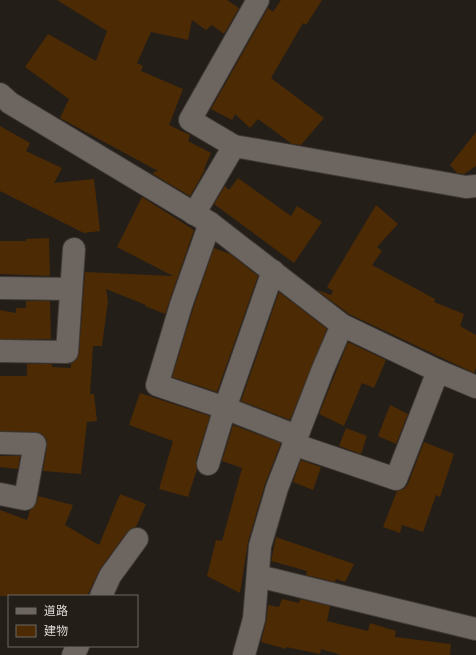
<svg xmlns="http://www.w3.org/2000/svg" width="476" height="655" font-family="'DejaVu Sans','Noto Sans JP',sans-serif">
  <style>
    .building { fill: #4b2a04 }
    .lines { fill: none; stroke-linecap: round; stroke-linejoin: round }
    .minor-casing { stroke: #3f3a37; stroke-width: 24 }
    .minor { stroke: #6d6660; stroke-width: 22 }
  </style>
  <rect width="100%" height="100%" fill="#241e19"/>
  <g class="building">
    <polygon points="57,0 227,0 239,8 224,34 212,25 206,30 192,20 188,40 151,32 137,63 143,66 141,71 183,89 169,125 190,135 188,141 211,153 204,169 205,170 190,196 153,174 154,172 158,171 60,118 69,99 25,67 48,34 96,61 107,31"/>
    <polygon points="281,0 322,0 306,25 303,23 271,78 324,118 301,145 292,144 258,119 250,128 235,114 232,120 211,109 268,8 273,12"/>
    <polygon points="0,126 30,143 26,151 62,168 54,183 94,179 100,231 84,233 0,191"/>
    <polygon points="476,132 476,166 464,174 457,173 450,165"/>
    <polygon points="238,178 291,216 297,206 322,222 294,263 214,204 225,186 229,190"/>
    <polygon points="142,197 194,230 165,314 145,306 146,305 106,289 108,301 102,346 93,346 90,394 94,394 97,421 87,422 81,474 43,471 47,446 47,440 42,434 35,432 0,431 0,376 27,376 27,364 52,364 52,367 71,368 71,364 77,359 79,353 85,272 173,276 117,247"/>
    <polygon points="376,205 398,224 377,247 382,251 372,265 435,299 434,302 464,314 460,326 476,335 476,368 474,373 349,314 317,290 331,295 333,291 327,287"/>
    <polygon points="49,238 50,276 0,274 0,241 26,241 26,239"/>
    <polygon points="214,248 230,254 258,276 217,392 172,377 193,309"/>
    <polygon points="279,292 327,329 290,420 241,401"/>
    <polygon points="26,301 50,301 51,339 0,339 0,310 16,313 16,308 26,308"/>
    <polygon points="348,342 386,360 374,388 362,383 344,426 319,414"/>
    <polygon points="140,393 210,416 196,460 197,469 188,497 159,489 173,441 129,425"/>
    <polygon points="390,405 408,414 396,444 378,436"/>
    <polygon points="233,425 281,443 265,484 248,542 240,593 207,576 216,540 222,541 242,468 222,461"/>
    <polygon points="346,428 367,436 361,454 339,446"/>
    <polygon points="424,442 454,454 440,497 436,495 423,532 402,525 400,533 383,527 397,491 404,489 408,484"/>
    <polygon points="0,456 20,456 18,469 0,467"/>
    <polygon points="301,460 321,467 313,490 293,482"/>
    <polygon points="120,494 146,504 136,527 127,532 100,569 87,596 0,596 0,510 27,520 30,510 37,502 38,496 73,505 65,525 99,545"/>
    <polygon points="276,537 354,564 345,582 336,579 335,582 306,575 307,571 271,561"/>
    <polygon points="282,599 299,603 300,599 330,606 327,621 368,631 370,623 396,631 395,637 451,644 450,655 341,655 321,649 320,654 286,647 286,649 261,642 266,622 268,605 279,607"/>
  </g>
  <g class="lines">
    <g class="minor-casing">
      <g id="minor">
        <polyline points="258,0 190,120 234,146 466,187 476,186"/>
        <polyline points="0,94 10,103 210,223 342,325 323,369 277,488 260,546 254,619 244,655"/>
        <polyline points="194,214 234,146"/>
        <polyline points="210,223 181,305 157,385 225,408 296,436"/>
        <polyline points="0,288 71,289"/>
        <polyline points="0,351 67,352 74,249"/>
        <polyline points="438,371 476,387"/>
        <polyline points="0,443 35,444 25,499 0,494"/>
        <polyline points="293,444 396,479 438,371 342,325"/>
        <polyline points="208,464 225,408 273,271"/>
        <polyline points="258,576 476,629"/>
        <polyline points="101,596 110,576 137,539"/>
        <polyline points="73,655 78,646"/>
      </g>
    </g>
    <use href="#minor" class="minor"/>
  </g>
  <rect x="8" y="595" width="130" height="52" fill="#241e19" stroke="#6e6965"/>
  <rect x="16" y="608" width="20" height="6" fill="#6d6660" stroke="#6e6965"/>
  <text x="44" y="615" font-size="12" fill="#ddd9d6">道路</text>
  <rect x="16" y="625" width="20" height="12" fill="#4b2a04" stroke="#6e6965"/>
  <text x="44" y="635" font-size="12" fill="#ddd9d6">建物</text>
</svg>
